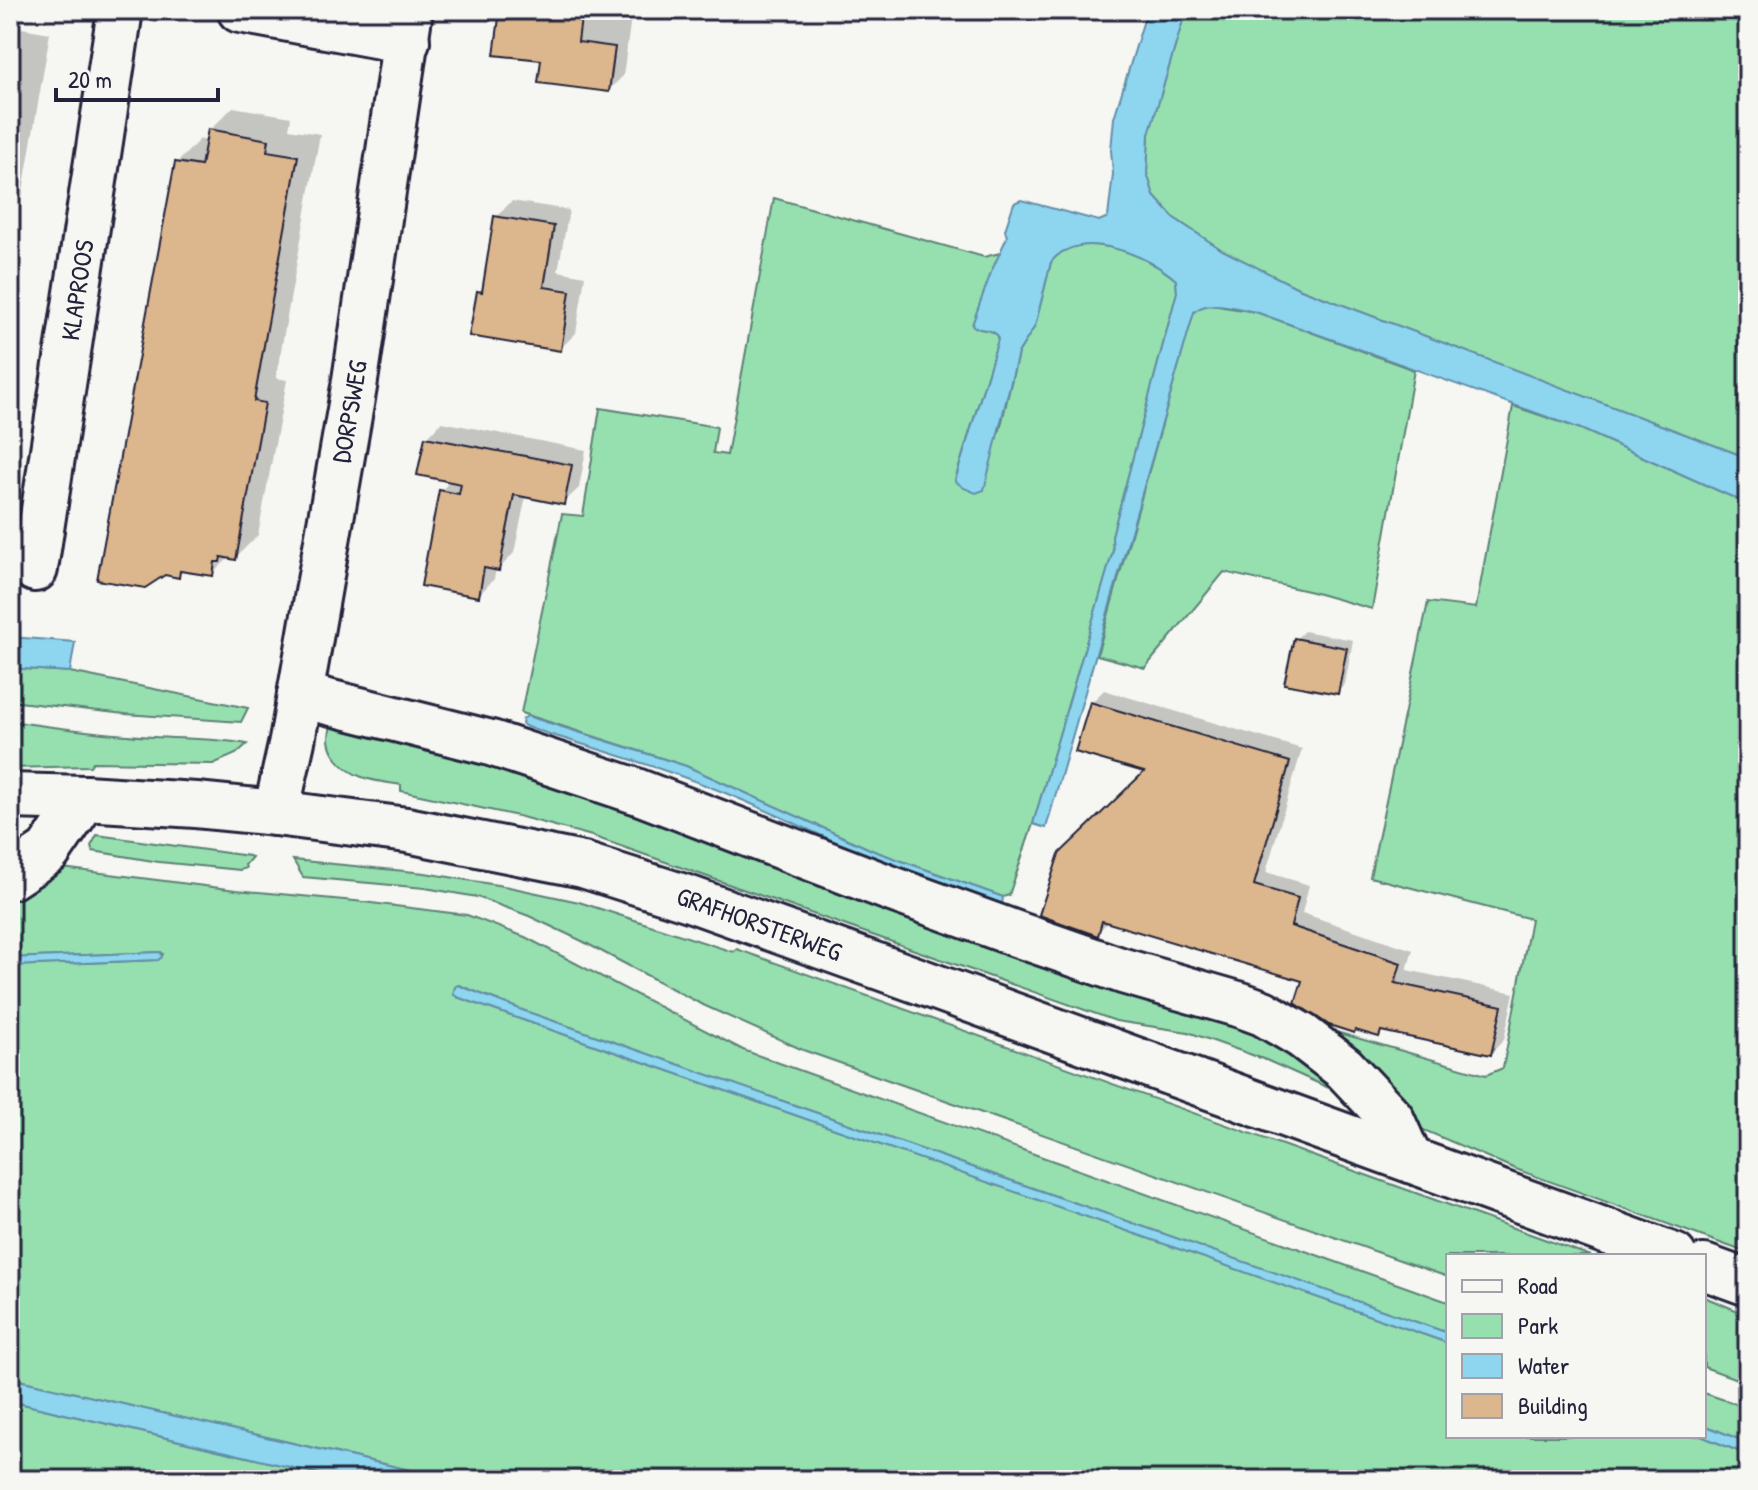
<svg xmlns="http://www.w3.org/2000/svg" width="1758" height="1490" font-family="'Patrick Hand',sans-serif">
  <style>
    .green { fill: #96e0af; stroke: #5c8175; stroke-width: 2 }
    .water { fill: #8ed6f0; stroke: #638ea8; stroke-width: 2 }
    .shadow { fill: #0003 }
    .building { fill: #dcb68d; stroke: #22223b; stroke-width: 2 }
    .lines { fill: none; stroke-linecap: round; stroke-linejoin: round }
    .minor-casing { stroke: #22223b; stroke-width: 50 }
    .major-casing { stroke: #22223b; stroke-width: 50 }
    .minor { stroke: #f6f6f2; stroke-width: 44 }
    .major { stroke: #f6f6f2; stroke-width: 44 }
    .labels { text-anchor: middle; stroke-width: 8; stroke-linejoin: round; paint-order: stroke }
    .street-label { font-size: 26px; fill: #22223b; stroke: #f6f6f2 }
  </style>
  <rect width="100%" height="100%" fill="#f6f6f2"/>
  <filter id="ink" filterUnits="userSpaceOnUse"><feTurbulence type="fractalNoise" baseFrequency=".0125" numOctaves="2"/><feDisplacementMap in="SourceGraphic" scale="16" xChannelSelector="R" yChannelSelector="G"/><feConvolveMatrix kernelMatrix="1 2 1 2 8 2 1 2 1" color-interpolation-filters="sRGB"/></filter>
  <g filter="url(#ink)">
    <g class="green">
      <polygon points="1186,10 1748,10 1748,458 1298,288 1222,250 1174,218 1154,196 1147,173 1149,134"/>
      <path d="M 774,198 L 984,257 L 1000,253 L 972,325 C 980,333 996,326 998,340 L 955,480 L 1000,430 L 1018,353 L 1035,326 L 1051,262 C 1079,226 1148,255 1176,280 L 1177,292 L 1112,536 L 1113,551 L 1033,824 L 1009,895 L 1003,897 L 874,851 L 686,766 L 521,713 L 562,514 L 583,516 L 600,408 L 717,427 L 713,453 L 727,455 Z"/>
      <polygon points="1211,305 1256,312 1414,370 1372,609 1312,592 1224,572 1145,668 1097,655 1194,311 1200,306"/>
      <polygon points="1513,406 1581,429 1748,504 1748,1253 1513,1168 1419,1128 1308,1024 1486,1075 1503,1068 1531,919 1370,877 1428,602 1476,608"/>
      <polygon points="10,668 70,672 248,708 241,722 125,714 10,701"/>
      <path d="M 367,720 L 1254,1023 L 1354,1104 L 1329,1088 L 1266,1060 L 1188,1032 L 1116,1021 L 592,836 L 518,816 L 401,791 L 401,785 C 377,781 353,780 337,759 C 328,746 327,738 332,723 Z"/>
      <path d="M 10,721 C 57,728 106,734 153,737 C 185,739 216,738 247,744 L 236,754 L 213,764 L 93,762 L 90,766 L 10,768 Z"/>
      <polygon points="97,835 249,856 252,857 245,865 246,868 240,870 159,862 93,851 91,846"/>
      <polygon points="293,860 425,873 509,887 579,902 733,952 737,949 1591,1256 1448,1256 1448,1277 803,1050 701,1004 582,941 529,916 477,897 425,888 303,877"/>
      <polygon points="62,868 236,890 355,901 467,915 525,937 743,1050 1448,1302 1448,1333 522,1010 459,985 455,987 457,997 1448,1343 1448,1436 1701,1436 1748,1455 1748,1480 453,1480 10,1378 10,966 158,960 163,954 161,952 10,958 10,893"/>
      <polygon points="1704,1297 1748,1315 1748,1383 1704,1367"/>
      <polygon points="1704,1393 1748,1408 1748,1443 1704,1425"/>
      <polygon points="10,1401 345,1480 10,1480"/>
    </g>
    <g class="water">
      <path d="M 1147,10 L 1186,10 L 1149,134 L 1147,173 L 1154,196 L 1174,218 L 1222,250 L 1298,288 L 1748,458 L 1748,504 L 1581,429 L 1256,312 C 1237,309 1209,298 1194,312 L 1046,828 L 1033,824 L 1113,551 L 1112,536 L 1177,292 L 1176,280 C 1149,255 1078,226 1051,262 L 1035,326 L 1018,353 L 984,490 L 976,493 L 964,488 L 955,481 L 998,340 C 996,326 980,333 972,325 L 992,270 L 1007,237 L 1005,230 L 1014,203 L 1021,200 L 1099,221 L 1108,217 L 1113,174 L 1111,150 L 1114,118 Z"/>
      <polygon points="10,637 75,642 70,672 10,668"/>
      <path d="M 527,716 L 686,766 L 874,851 L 1003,897 L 1002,905 C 909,882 824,834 735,797 C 668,769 596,749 527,727 L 522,724 L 523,719 Z"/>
      <polygon points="161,952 162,957 158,960 10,966 10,958"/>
      <polygon points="458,985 522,1010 1448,1333 1448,1343 457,997 453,994 455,987"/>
      <polygon points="10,1378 453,1480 345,1480 10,1401"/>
      <polygon points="1704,1425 1748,1443 1748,1455 1701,1436 1704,1436"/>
    </g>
    <g class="shadow">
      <polygon points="501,10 632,10 623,76 609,90 543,58"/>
      <polygon points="10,26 50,33 14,244 20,245 10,297"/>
      <polygon points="233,107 291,117 289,129 320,134 276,378 287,380 258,535 235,558 230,557 212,574 184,569 178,576 177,163 200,139 208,141 210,130"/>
      <polygon points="512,201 569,210 558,271 585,276 576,333 560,349 479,292 485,285 496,217"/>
      <polygon points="442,422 586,450 579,488 563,503 526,496 514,553 499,569 496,569 494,579 479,595 441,491 451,480 426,438"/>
      <polygon points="1304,631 1353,640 1345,684 1338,692 1296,639"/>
      <polygon points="1104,690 1302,749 1266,872 1309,885 1302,913 1413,950 1407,970 1514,993 1504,1040 1491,1053 1384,1030 1379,1035 1305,980 1109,921 1097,933 1147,771 1091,703"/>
    </g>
    <g class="building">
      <polygon points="500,10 582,10 578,42 615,47 609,92 538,83 541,60 494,55"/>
      <polygon points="208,129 269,140 267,151 298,156 254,401 265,403 236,560 221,557 220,562 215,562 213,576 180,571 179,578 165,575 145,588 97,580 175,162 201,166"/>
      <polygon points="494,216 554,226 544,287 570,291 561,351 469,336 477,291 482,292"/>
      <polygon points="425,437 572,465 564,505 514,495 499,571 484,568 479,597 421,586 439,490 459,494 461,484 417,475"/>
      <polygon points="1294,638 1347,648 1338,694 1284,684"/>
      <polygon points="1090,702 1290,762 1254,885 1298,898 1291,926 1401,963 1395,983 1502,1006 1491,1055 1381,1031 1379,1037 1355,1030 1354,1033 1329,1025 1295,1003 1302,981 1102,921 1098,936 1039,915 1059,854 1144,772 1075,752"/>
    </g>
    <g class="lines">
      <g class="minor-casing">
        <g id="minor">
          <polyline points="240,10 407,41"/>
          <path id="s1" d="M 35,569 L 120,10"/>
          <polyline points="300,695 491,743 636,791 892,889 1019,935 1123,971 1241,1005 1263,1013 1302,1036 1344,1068 1391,1118 1409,1158"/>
          <path id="s2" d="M 276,813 L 292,741 L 354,387 L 410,10"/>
          <polyline points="10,877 48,852 85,798"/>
        </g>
      </g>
      <g class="major-casing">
        <g id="major">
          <path id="s3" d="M 10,796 L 85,798 L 196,805 L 276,813 L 407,830 L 583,865 L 690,899 L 919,981 L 1674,1256"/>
          <polyline points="1704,1267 1748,1283"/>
        </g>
      </g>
      <use href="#minor" class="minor"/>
      <use href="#major" class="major"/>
    </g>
  </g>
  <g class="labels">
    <g class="street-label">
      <text dy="9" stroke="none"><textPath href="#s1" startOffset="282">KLAPROOS</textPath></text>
      <text dy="9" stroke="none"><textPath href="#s2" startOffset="408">DORPSWEG</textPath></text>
      <text dy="9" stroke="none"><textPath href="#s3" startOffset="764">GRAFHORSTERWEG</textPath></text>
    </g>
  </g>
  <rect width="1758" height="1490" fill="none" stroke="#f6f6f2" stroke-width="40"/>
  <rect x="20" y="20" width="1718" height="1450" fill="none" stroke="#22223b" stroke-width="3" filter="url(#ink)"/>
  <rect x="1446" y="1254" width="260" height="184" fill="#f6f6f2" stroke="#a1a1a9" stroke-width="2"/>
  <rect x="1462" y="1280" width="40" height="12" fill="#f6f6f2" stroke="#a1a1a9" stroke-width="2"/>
  <text x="1518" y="1294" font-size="24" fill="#22223b">Road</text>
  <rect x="1462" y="1314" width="40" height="24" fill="#96e0af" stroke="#a1a1a9" stroke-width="2"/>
  <text x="1518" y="1334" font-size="24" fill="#22223b">Park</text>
  <rect x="1462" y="1354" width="40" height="24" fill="#8ed6f0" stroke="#a1a1a9" stroke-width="2"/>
  <text x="1518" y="1374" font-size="24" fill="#22223b">Water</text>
  <rect x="1462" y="1394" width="40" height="24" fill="#dcb68d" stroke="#a1a1a9" stroke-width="2"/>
  <text x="1518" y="1414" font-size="24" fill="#22223b">Building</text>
  <path d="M56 88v12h162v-12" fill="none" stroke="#22223b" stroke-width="4"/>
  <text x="68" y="88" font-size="24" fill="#22223b" stroke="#f6f6f2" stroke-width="6" paint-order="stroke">20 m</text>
</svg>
